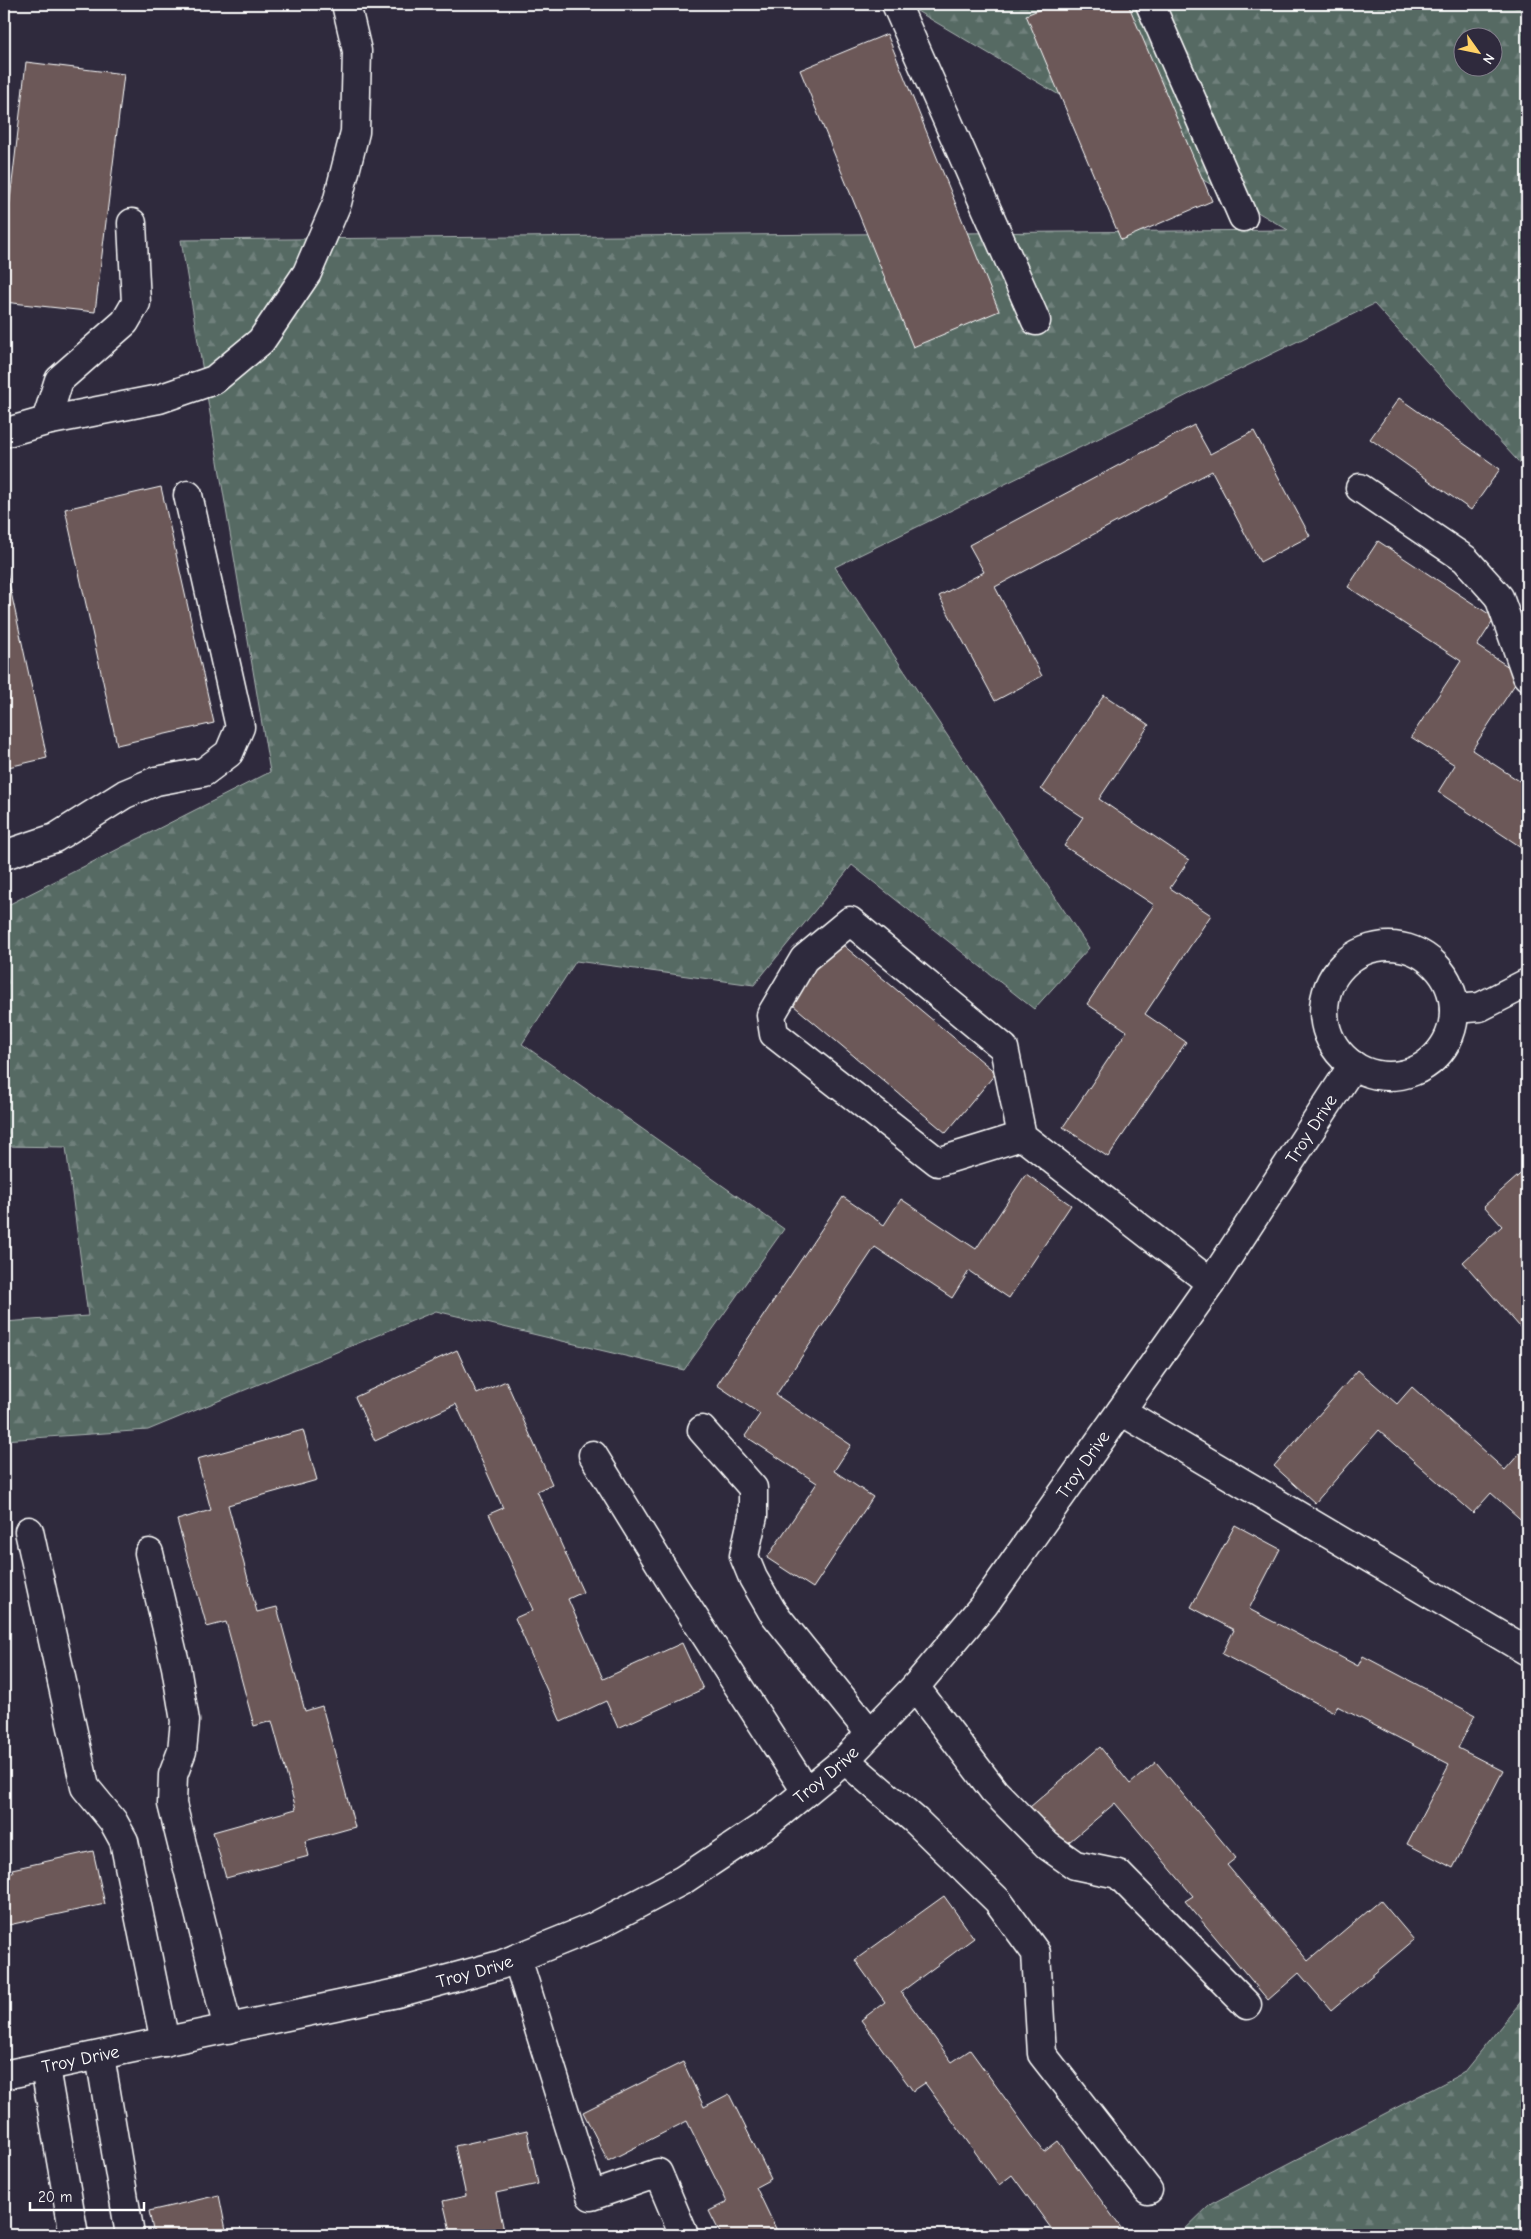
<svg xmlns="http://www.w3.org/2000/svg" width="1531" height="2239" font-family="'Comic Neue',sans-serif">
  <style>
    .forest { fill: url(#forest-firs); stroke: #aab4b2; fill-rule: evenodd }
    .building { fill: #6c5959; stroke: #fff }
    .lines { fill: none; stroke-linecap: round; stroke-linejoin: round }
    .minor-casing { stroke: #fff; stroke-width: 31 }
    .minor { stroke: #2f2a3d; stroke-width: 28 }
    .labels { text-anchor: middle; stroke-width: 5; stroke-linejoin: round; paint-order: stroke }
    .street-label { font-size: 18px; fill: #fff; stroke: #2f2a3d }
  </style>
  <defs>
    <pattern id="forest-firs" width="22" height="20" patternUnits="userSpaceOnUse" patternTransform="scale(1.25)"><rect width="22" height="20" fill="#566a64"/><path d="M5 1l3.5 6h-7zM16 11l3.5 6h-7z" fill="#6f807b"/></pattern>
  </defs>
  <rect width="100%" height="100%" fill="#2f2a3d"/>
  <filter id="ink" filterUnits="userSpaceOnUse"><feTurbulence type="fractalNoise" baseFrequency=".02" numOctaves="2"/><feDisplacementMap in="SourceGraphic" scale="10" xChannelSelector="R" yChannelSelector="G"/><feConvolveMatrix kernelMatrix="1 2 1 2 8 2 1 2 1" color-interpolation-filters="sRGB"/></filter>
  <g filter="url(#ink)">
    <g class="forest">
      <path d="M 905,4 L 1527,4 L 1527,471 L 1374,304 L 835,567 L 1089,948 L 1034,1009 L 852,865 L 754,985 L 576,961 L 522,1044 L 784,1229 L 684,1370 L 436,1311 L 148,1430 L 4,1440 L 4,1322 L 88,1316 L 66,1147 L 4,1146 L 4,907 L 270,772 L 181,240 L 1288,230 ZM 1464,38 L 1494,38 L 1494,68 L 1464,68 Z"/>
      <polygon points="1527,1994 1527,2235 1179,2235 1211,2204 1463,2073"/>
    </g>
    <g class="building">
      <polygon points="1053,4 1128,4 1212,201 1121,240 1026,15"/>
      <polygon points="887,34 999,311 913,347 800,70"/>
      <polygon points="26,62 124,74 95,312 4,302 4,252"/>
      <polygon points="1399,398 1500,469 1471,510 1370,439"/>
      <polygon points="1194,425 1210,454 1254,431 1310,536 1260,562 1212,471 995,587 1042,676 995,701 939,596 984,572 969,545"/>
      <polygon points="161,487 214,723 117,745 65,509"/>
      <polygon points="1378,541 1495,618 1477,646 1521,675 1472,750 1527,786 1527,851 1438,792 1455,765 1411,737 1461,661 1348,587"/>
      <polygon points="4,560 47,758 4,768"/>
      <polygon points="1104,695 1149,725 1099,799 1189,860 1170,888 1211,915 1145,1014 1186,1042 1108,1157 1063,1127 1127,1031 1087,1004 1154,905 1064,846 1083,817 1041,789"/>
      <polygon points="831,935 996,1073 946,1133 781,995"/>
      <polygon points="1527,1168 1527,1239 1521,1245 1527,1252 1527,1335 1463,1262 1502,1226 1484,1206"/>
      <polygon points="1026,1174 1071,1205 1009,1298 969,1271 952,1298 875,1247 776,1395 851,1445 834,1471 873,1497 813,1588 767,1558 817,1483 745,1436 760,1414 717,1385 843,1197 884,1225 901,1199 976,1249"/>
      <polygon points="457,1350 477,1394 506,1381 552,1484 537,1491 583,1592 568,1599 603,1679 682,1643 703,1689 618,1728 606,1701 561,1722 515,1618 533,1610 489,1514 503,1508 456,1404 375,1441 355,1397"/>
      <polygon points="1358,1370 1397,1404 1412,1387 1505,1470 1527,1445 1527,1525 1491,1493 1473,1513 1379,1430 1315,1503 1274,1466"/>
      <polygon points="303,1430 317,1480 228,1505 257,1612 277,1607 305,1711 322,1706 355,1827 305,1841 309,1856 226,1878 213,1832 296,1809 272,1721 254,1726 226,1622 207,1627 177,1520 211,1510 197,1459"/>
      <polygon points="1235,1525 1280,1549 1249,1609 1358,1666 1363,1656 1475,1715 1458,1748 1503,1771 1453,1868 1407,1844 1449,1764 1337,1706 1334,1712 1222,1654 1234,1630 1191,1607"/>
      <polygon points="1100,1747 1130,1784 1156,1762 1236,1858 1227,1865 1308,1961 1380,1900 1414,1940 1331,2010 1299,1973 1268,2000 1185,1901 1193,1896 1115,1803 1063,1847 1030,1807"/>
      <polygon points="93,1851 105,1904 4,1926 4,1865 6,1874 13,1872 12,1869"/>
      <polygon points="944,1896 974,1938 901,1992 952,2062 970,2050 1044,2152 1058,2141 1124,2232 1120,2235 1056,2235 1012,2175 999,2185 925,2083 913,2091 861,2020 885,2002 855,1960"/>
      <polygon points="683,2062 704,2107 729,2094 771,2179 756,2187 779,2235 721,2235 709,2211 727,2202 687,2121 608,2161 583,2112"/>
      <polygon points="527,2130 538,2184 496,2193 505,2235 451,2235 443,2201 466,2196 455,2146"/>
      <polygon points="219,2195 227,2235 154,2235 149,2211"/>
    </g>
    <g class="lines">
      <g class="minor-casing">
        <g id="minor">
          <polyline points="896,4 1036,321"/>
          <polyline points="1150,4 1243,217"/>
          <polyline points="46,421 59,380 125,322 136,303 132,223"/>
          <polyline points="4,433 46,421 159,399 214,380 261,341 307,273 337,203 355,132 357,51 346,4"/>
          <polyline points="1360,488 1465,559 1499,597 1527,676"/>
          <polyline points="4,855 55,838 125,794 156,781 204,772 229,753 240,727 188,495"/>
          <circle cx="1389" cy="1011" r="65"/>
          <polyline points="1454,1009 1480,1007 1527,983"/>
          <polyline points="1022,1136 938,1162 774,1034 771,1015 804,959 850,921 1004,1048 1022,1136 1211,1283"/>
          <polyline points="1121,1411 1527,1651"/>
          <polyline points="702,1430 753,1488 753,1516 744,1556 753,1578 772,1611 870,1733"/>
          <polyline points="593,1455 673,1585 806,1791"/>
          <polyline points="29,1531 85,1787 113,1821 124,1841 165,2042"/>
          <polyline points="149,1553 176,1667 185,1721 182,1751 173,1775 172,1804 228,2029"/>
          <polyline points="915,1687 994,1791 1048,1846 1075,1865 1118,1874 1247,2005"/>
          <polyline points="845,1760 916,1821 998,1901 1036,1953 1042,2054 1148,2190"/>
          <polyline points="517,1958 591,2196 658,2173 684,2235"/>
          <polyline points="100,2056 130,2235"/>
          <polyline points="45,2068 74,2235"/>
          <path id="s1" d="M 4,2075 L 397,1993 L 500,1965 L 594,1927 L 683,1880 L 767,1824 L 845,1760 L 915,1687 L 984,1605 L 1211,1283 L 1353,1065"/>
        </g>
      </g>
      <use href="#minor" class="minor"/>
    </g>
  </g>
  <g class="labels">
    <g class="street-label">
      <text dy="6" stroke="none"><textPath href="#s1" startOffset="1698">Troy Drive</textPath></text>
      <text dy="6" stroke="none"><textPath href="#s1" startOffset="1292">Troy Drive</textPath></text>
      <text dy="6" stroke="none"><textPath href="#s1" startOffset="888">Troy Drive</textPath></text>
      <text dy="6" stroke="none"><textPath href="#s1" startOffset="482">Troy Drive</textPath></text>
      <text dy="6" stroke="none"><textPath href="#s1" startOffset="78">Troy Drive</textPath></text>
    </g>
  </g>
  <rect width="1531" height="2239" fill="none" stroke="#2f2a3d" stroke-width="20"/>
  <rect x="10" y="10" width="1511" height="2219" fill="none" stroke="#fff" stroke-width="2" filter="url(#ink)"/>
  <g transform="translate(1478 52) rotate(123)"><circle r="24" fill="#2f2a3d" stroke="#827f8b"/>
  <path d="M0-4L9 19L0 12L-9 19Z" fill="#ffd166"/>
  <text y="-8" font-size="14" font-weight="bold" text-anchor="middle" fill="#ffffff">N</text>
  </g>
  <path d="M30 2202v8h114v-8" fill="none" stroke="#ffffff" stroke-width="2.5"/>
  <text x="38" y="2202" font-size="15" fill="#ffffff" stroke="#2f2a3d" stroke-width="4" paint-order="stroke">20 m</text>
</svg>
